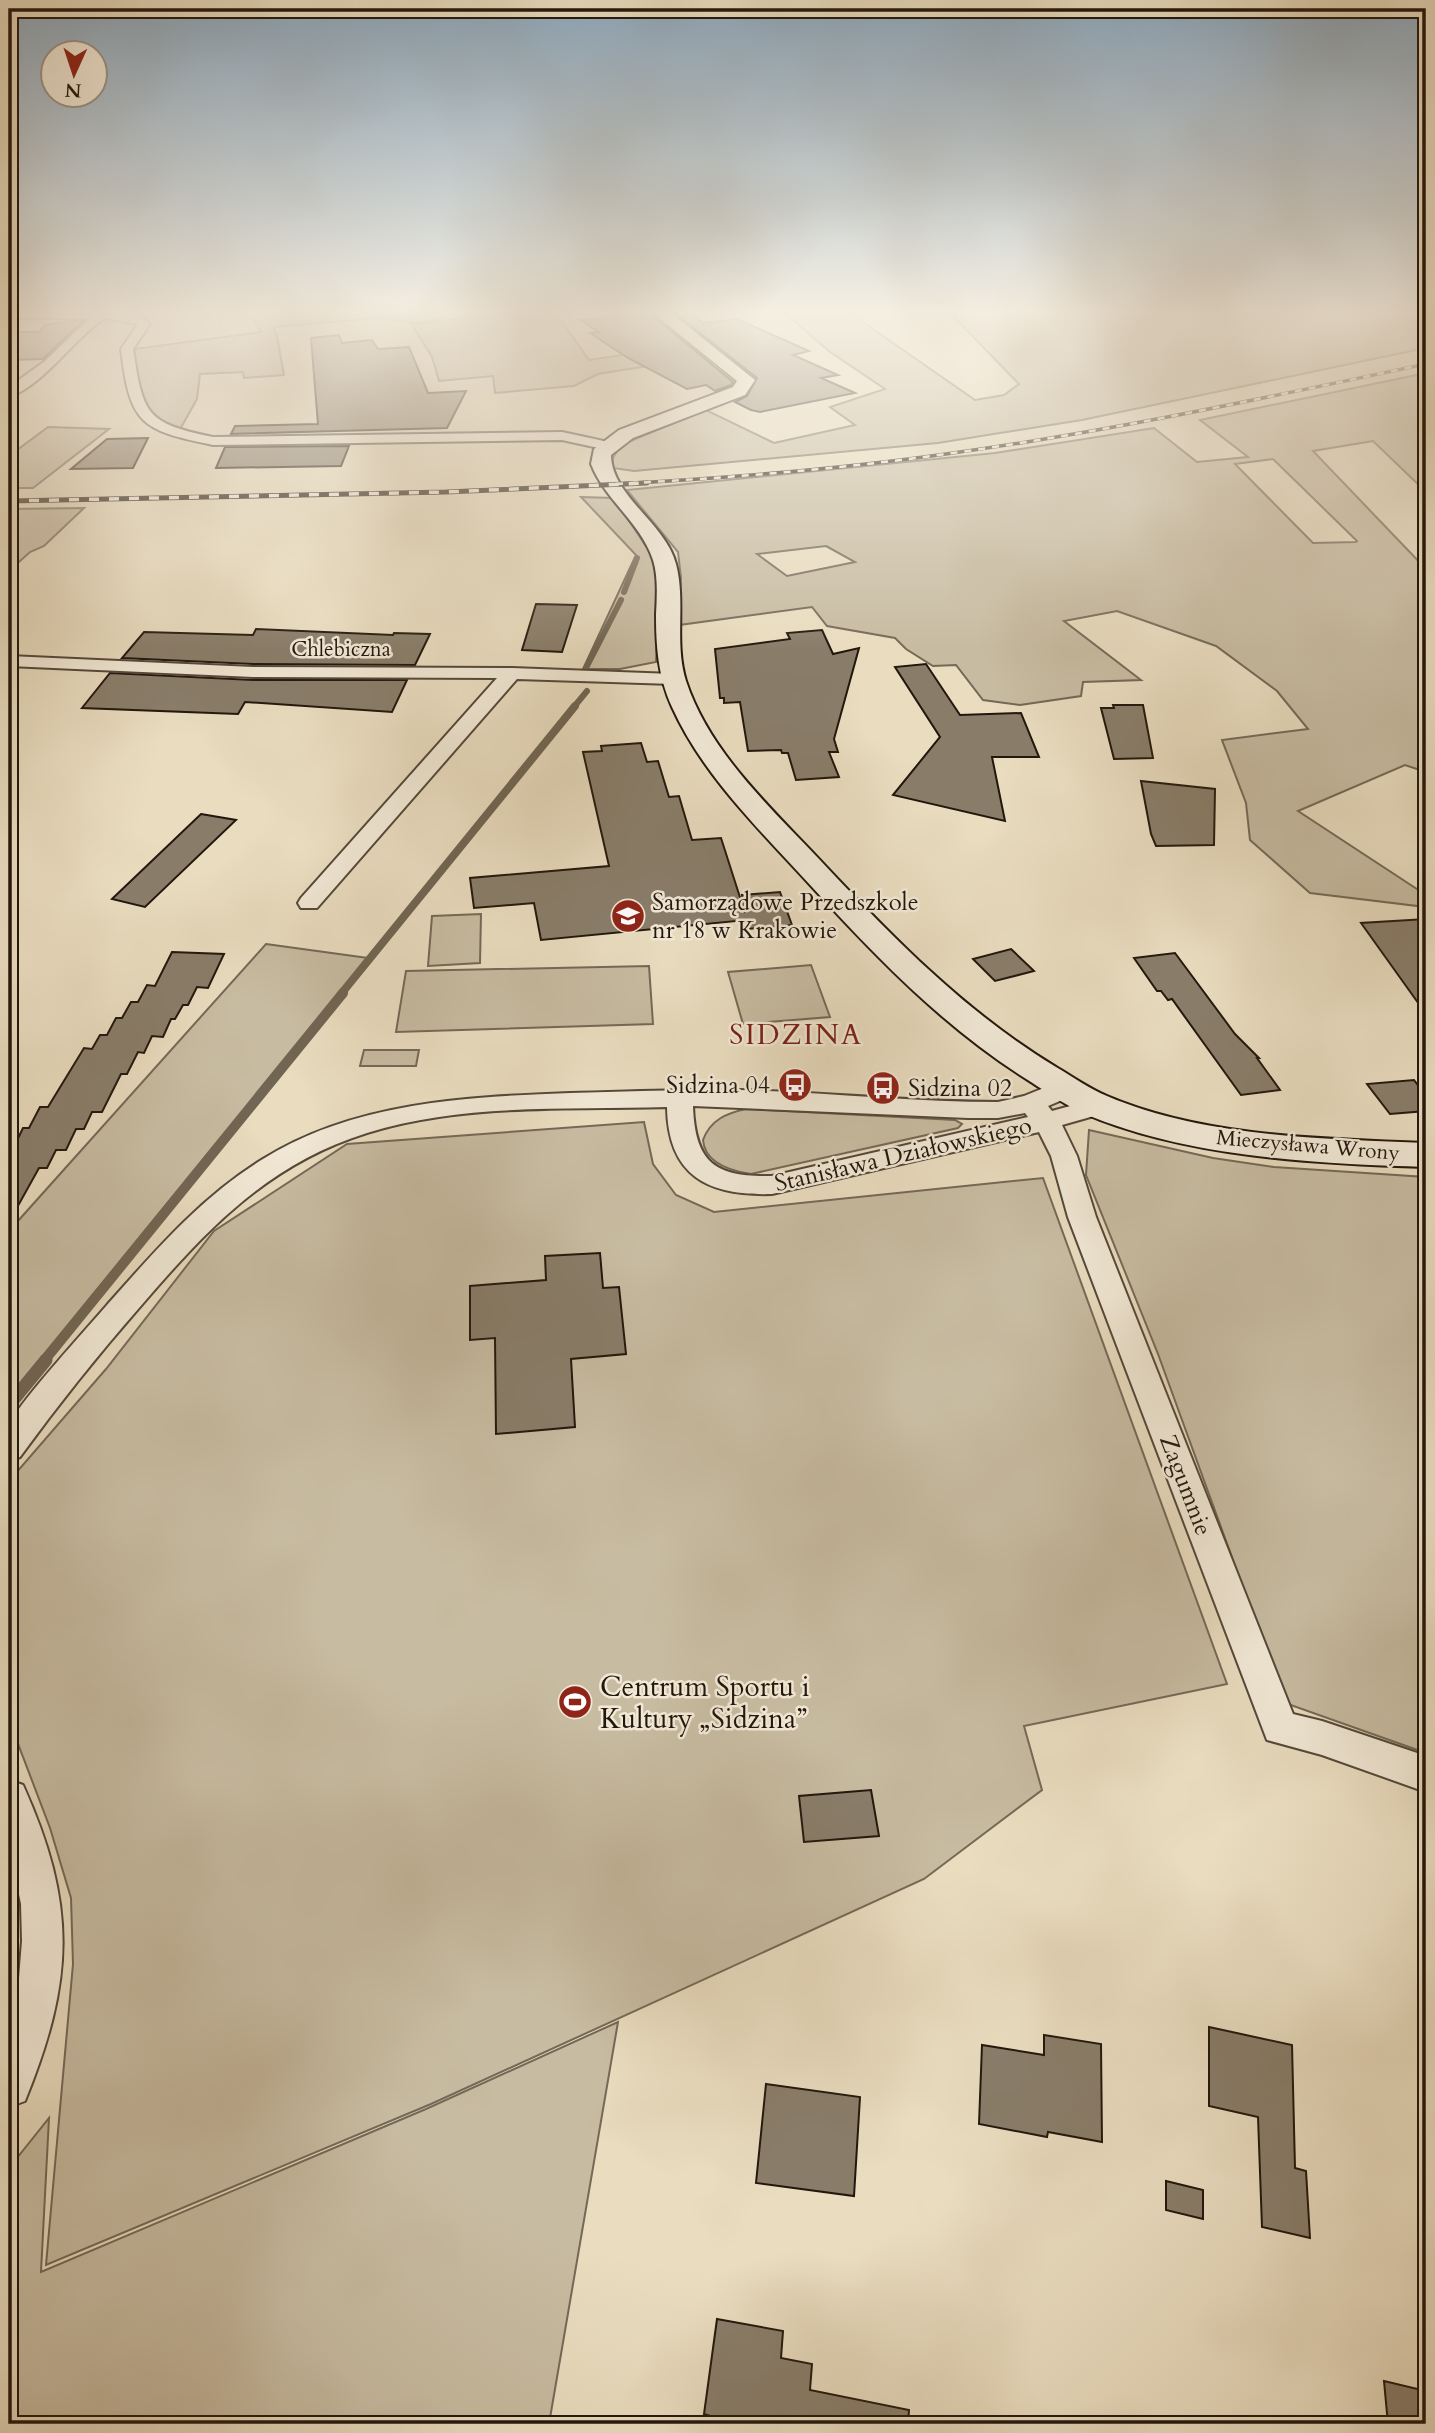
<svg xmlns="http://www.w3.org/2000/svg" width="1435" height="2433" font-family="Cardo,serif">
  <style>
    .green { fill: #c7bba1; stroke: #746957; stroke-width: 2; fill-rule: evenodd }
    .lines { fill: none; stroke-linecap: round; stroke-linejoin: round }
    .stream-far3 { stroke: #716553; stroke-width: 6 }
    .stream-far2 { stroke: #716553; stroke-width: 8 }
    .stream-far1 { stroke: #716553; stroke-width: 10 }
    .stream { stroke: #716553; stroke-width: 13 }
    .building { fill: #897d6a; stroke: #22170d; stroke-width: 2 }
    .street-casing { stroke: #54483a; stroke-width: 4 }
    .secondary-casing { stroke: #22170d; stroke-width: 4 }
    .street { fill: #f1e8d5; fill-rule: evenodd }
    .secondary { fill: #f1e8d5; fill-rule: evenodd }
    .rail-far1-casing { stroke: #22170d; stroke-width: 3.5 }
    .rail-casing { stroke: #22170d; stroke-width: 5 }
    .rail-far1 { stroke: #f1e8d5; stroke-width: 2.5; stroke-dasharray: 7; stroke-linecap: butt }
    .rail { stroke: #f1e8d5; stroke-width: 3.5; stroke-dasharray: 10; stroke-linecap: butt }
    .labels { text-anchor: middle; stroke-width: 5; stroke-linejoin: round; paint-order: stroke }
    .far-street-label { font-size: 21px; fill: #22170d; stroke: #f1e8d5 }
    .poi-label { font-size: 24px; fill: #22170d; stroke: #f1e8d5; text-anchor: start }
    .street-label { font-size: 24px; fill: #22170d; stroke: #f1e8d5 }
    .quarter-label { font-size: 28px; letter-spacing: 2px; fill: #7a1f14; stroke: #f1e8d5 }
    .near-poi-label { font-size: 28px; fill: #22170d; stroke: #f1e8d5; text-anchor: start }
  </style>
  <rect width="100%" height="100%" fill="#e9dcbf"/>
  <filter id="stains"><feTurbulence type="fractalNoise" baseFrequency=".00286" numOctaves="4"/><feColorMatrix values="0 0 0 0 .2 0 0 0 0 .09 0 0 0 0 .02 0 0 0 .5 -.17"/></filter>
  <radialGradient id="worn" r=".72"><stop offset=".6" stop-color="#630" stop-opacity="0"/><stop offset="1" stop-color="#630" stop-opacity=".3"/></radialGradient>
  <g class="green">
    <path d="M 322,309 L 435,309 L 446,319 L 412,323 L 391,319 L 365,319 L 273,327 L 277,336 L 284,375 L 244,378 L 243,372 L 200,374 L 197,399 L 178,433 C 134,413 141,391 134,349 L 261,332 L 252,317 Z"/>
    <polygon points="531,309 553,309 589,360 689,345 704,357 598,374 574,386 495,393 493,376 439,381 432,357 412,325"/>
    <path d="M 780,309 L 1426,309 L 1426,348 L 1082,420 L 1000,433 L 938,443 L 634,471 L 613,468 L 613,458 L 621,445 L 706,410 L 774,443 L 855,425 L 830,407 L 885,389 L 830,352 ZM 946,309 L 1019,384 L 1004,395 L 975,400 L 850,313 Z"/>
    <path d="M 1426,373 L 1426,492 L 1373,441 L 1313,451 L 1426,569 L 1426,772 L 1405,765 L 1298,811 L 1426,895 L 1426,907 L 1310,893 L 1250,840 L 1246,803 L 1222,740 L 1308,729 L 1277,691 L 1216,646 L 1117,611 L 1064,621 L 1141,680 L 1083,682 L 1081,696 L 1020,705 L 983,700 L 956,665 L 933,666 L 906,649 L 895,638 L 827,626 L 812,607 L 679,625 L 681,578 L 678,552 L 627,490 L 995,453 L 1154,428 L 1197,462 L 1248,457 L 1200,420 ZM 1273,459 L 1357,541 L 1356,542 L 1313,543 L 1235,464 ZM 826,546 L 855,562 L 787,576 L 757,554 Z"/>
    <polygon points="48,427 109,429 33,488 9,488 9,456"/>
    <polygon points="581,497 614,498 655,560 659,588 656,662 620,669 583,669 636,555"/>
    <polygon points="84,508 44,546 30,552 9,571 9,509"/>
    <polygon points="481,914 480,963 428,966 432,916"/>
    <polygon points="266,944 368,958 9,1397 9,1231"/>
    <polygon points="811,965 830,1017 743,1024 728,972"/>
    <polygon points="649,966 653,1024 396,1032 406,971"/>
    <polygon points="364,1050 419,1050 416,1066 360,1066"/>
    <path d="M 746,1109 L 955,1120 L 962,1124 L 958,1128 L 751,1174 C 731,1171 705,1164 703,1140 C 710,1120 727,1113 746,1109 Z"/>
    <polygon points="644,1122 653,1164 676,1195 714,1212 1043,1178 1227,1684 1024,1726 1042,1790 924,1879 431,2104 46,2265 73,1964 71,1898 50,1828 9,1720 9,1485 15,1474 106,1369 214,1231 347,1144"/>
    <polygon points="1089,1130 1213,1158 1274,1167 1426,1177 1426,1753 1285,1703 1158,1354 1086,1175"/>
    <polygon points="618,2022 549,2424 9,2424 9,2168 49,2118 41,2272 426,2109"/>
  </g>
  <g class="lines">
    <g class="stream-far3">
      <polyline points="624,592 637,558"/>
      <polyline points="586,668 621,600"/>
      <polyline points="573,708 587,691"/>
    </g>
    <polyline class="stream-far2" points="341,994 575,706"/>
    <polyline class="stream-far1" points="44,1361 343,993"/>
    <polyline class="stream" points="9,1405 46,1360"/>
  </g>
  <g class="building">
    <polygon points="686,309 703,323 737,319 809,351 793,355 838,375 821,378 855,393 760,412 751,410 735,402 747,396 757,378 672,311"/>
    <polygon points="649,313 733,382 731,385 715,391 706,385 687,389 628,358 590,333 599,332 580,320"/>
    <polygon points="69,321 83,321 43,359 9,360 9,332 39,332 45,325"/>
    <polygon points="339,335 342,343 372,340 378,349 409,347 428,393 466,391 447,428 231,434 235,426 318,424 311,338"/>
    <polygon points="148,438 133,468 71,469 107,439"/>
    <polygon points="349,446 341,466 216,468 225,447"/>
    <polygon points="536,604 577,605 562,652 522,650"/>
    <polygon points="256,629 393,635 394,633 430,634 415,665 253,664 122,658 144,632 253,635"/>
    <polygon points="822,630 833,654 859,648 834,739 838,752 829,752 839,777 796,780 788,753 782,753 781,750 748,751 740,702 724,703 724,698 720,698 715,649 790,639 787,633"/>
    <polygon points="926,664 960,715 1021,713 1039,757 992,757 1005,821 893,795 940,737 895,667"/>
    <polygon points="110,673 253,680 407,680 392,712 245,702 238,714 82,708"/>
    <polygon points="1113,705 1143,705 1153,758 1114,759 1101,708 1114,708"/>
    <polygon points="641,743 647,762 658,761 669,797 679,796 692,840 721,838 745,913 742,895 780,892 792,925 747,929 746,920 541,940 534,903 474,908 470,878 609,866 583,752 602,751 601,746"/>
    <polygon points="1141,781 1215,789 1214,845 1156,846 1151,834"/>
    <polygon points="201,814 236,820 145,907 112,899"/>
    <polygon points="1426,919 1426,1014 1361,923"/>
    <polygon points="1011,949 1034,971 995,981 973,959"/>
    <polygon points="172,952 224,954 208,988 197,987 188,1005 183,1005 175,1019 171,1019 163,1037 152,1036 144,1053 138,1052 127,1074 121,1074 102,1112 92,1112 84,1129 76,1129 66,1150 56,1150 47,1168 39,1168 9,1222 9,1157 23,1128 29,1128 40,1107 48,1107 84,1048 92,1049 100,1035 107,1035 116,1018 122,1018 131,1002 138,1002 147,985 155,986"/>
    <polygon points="1175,953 1235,1034 1259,1058 1257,1058 1280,1090 1241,1095 1172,999 1168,1000 1161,991 1157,991 1134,958"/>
    <polygon points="1414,1080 1426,1096 1426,1111 1390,1114 1367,1084"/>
    <polygon points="600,1253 603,1288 619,1287 626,1354 571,1359 575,1427 496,1434 495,1338 470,1340 470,1286 546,1280 545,1256"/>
    <polygon points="871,1790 879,1836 804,1842 799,1796"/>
    <polygon points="1209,2027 1292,2045 1295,2168 1306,2171 1310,2238 1262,2227 1258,2117 1209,2106"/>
    <polygon points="1044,2035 1101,2044 1102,2142 1048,2132 1047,2137 979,2124 982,2045 1044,2055"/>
    <polygon points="766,2084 860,2097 854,2196 756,2183"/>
    <polygon points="1166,2181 1203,2190 1203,2219 1166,2210"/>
    <polygon points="717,2319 783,2331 781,2358 812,2364 810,2390 909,2410 908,2424 709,2424 710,2416 704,2414"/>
    <polygon points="1384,2381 1426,2391 1426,2424 1388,2424"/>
  </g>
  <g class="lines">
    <g class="street-casing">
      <g id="street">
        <path d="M 103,311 C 118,313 140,312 150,324 L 133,349 C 143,415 146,423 213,437 L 562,432 L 613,443 L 615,446 L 608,450 L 562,440 L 213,445 C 140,430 130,424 121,349 L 138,324 L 105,318 C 75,337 42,387 9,397 L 9,387 L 45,361 L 90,318 L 9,318 L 9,312 Z"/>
        <polygon points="9,656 253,667 512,668 673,674 682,679 673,684 517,679 317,908 301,908 298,903 301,898 497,678 253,677 9,666"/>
        <path d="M 1066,1079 L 1075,1081 L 1079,1087 L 1067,1098 L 1048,1106 L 1052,1111 L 1099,1098 L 1108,1100 L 1112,1106 L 1108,1112 L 1062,1125 L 1077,1156 L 1096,1217 L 1293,1714 L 1322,1721 L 1426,1756 L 1426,1792 L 1322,1755 L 1267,1740 L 1068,1217 L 1051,1156 L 1039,1132 L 772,1194 C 708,1196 668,1176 667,1107 C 569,1110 462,1103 367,1133 C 267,1164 205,1231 139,1308 C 97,1356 58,1405 20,1457 L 9,1461 C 9,1450 6,1436 9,1426 C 13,1409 91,1324 107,1305 C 155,1251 201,1197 263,1159 C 354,1102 465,1097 570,1093 C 626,1092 682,1089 738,1090 C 825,1092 911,1102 998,1102 L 1024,1096 ZM 693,1106 L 968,1118 L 998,1118 L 1025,1113 L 1028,1117 L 772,1176 C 716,1177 695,1164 693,1106 Z"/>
        <path d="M 9,1780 L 23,1785 C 77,1905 74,1980 25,2101 L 9,2107 L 9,2027 L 19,1978 L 22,1941 L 21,1904 L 9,1846 Z"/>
      </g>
    </g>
    <g class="secondary-casing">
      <path id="secondary" d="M 648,309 L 666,309 L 755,380 L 745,395 L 633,438 L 611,455 C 611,495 666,524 676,564 C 686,602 674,643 686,681 C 709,751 769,806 819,859 C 891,936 965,1012 1056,1067 C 1073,1077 1090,1089 1107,1096 C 1203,1137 1323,1139 1426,1143 L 1426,1167 C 1317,1164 1184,1157 1083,1113 C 1065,1105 1048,1093 1031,1082 C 947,1030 879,960 812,887 C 762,832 703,776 672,707 C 658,676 656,647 656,614 C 657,596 658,576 653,560 C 641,523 605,500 591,464 L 594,449 L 619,430 L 733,387 L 737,381 Z"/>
    </g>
    <use href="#street" class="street"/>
    <use href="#secondary" class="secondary"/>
    <g class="rail-far1-casing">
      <path id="rail-far1" d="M 616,484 C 728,478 841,469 953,453 C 1112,431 1269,397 1426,364"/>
    </g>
    <g class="rail-casing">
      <polyline id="rail" points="9,501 446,492 647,483"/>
    </g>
    <use href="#rail-far1" class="rail-far1"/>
    <use href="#rail" class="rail"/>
  </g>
  <linearGradient id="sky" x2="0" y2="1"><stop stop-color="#8da9bf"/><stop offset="0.48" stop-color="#f5efe2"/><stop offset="1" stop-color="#f5efe2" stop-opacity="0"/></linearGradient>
  <rect width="1435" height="650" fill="url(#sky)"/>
  <defs>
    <g id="school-disc" transform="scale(1.75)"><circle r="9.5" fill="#8f2418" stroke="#f1e8d5"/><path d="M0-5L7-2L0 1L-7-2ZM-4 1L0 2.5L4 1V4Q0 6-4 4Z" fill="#fff"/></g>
    <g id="bus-disc" transform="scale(1.75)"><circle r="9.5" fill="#8f2418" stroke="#f1e8d5"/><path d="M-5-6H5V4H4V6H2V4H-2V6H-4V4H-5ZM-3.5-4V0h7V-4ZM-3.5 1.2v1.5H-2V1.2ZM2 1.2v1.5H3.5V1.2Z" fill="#fff"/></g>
    <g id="stadium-disc" transform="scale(1.75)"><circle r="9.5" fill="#8f2418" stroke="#f1e8d5"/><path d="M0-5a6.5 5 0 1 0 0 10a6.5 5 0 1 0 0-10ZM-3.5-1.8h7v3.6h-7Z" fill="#fff"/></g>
  </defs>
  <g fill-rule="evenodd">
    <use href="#school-disc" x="628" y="916"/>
    <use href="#bus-disc" x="795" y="1085"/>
    <use href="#bus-disc" x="883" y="1088"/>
    <use href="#stadium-disc" x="575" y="1702"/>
  </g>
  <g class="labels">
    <g class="far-street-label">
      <text x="341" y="656">Chlebiczna</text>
      <text transform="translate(1308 1145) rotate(5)" y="7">Mieczysława Wrony</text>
    </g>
    <g class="poi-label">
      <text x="652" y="910">Samorządowe Przedszkole<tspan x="652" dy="28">nr 18 w Krakowie</tspan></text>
      <text x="770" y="1093" text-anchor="end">Sidzina 04</text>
      <text x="908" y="1096">Sidzina 02</text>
    </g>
    <g class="street-label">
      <text transform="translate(903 1154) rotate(-13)" y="8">Stanisława Działowskiego</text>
      <text transform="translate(1186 1485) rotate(69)" y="8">Zagumnie</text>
    </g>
    <g class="quarter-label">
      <text x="796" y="1044">SIDZINA</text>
    </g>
    <g class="near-poi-label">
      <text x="600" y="1696">Centrum Sportu i<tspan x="600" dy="32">Kultury „Sidzina”</tspan></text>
    </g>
  </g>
  <rect width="1435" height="2433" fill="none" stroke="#e9dcbf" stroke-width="35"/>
  <rect x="10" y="10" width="1414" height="2412" fill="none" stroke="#22170d" stroke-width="3.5"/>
  <rect x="18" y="18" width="1400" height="2398" fill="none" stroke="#22170d" stroke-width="2"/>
  <g transform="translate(74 74) rotate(183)"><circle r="33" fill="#f1e8d5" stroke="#9e9485" stroke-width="2"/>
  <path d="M0-5L12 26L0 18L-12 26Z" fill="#8f2418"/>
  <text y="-10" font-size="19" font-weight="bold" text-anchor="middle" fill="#22170d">N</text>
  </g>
  <rect width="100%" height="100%" filter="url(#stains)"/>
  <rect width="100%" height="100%" fill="url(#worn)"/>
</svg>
